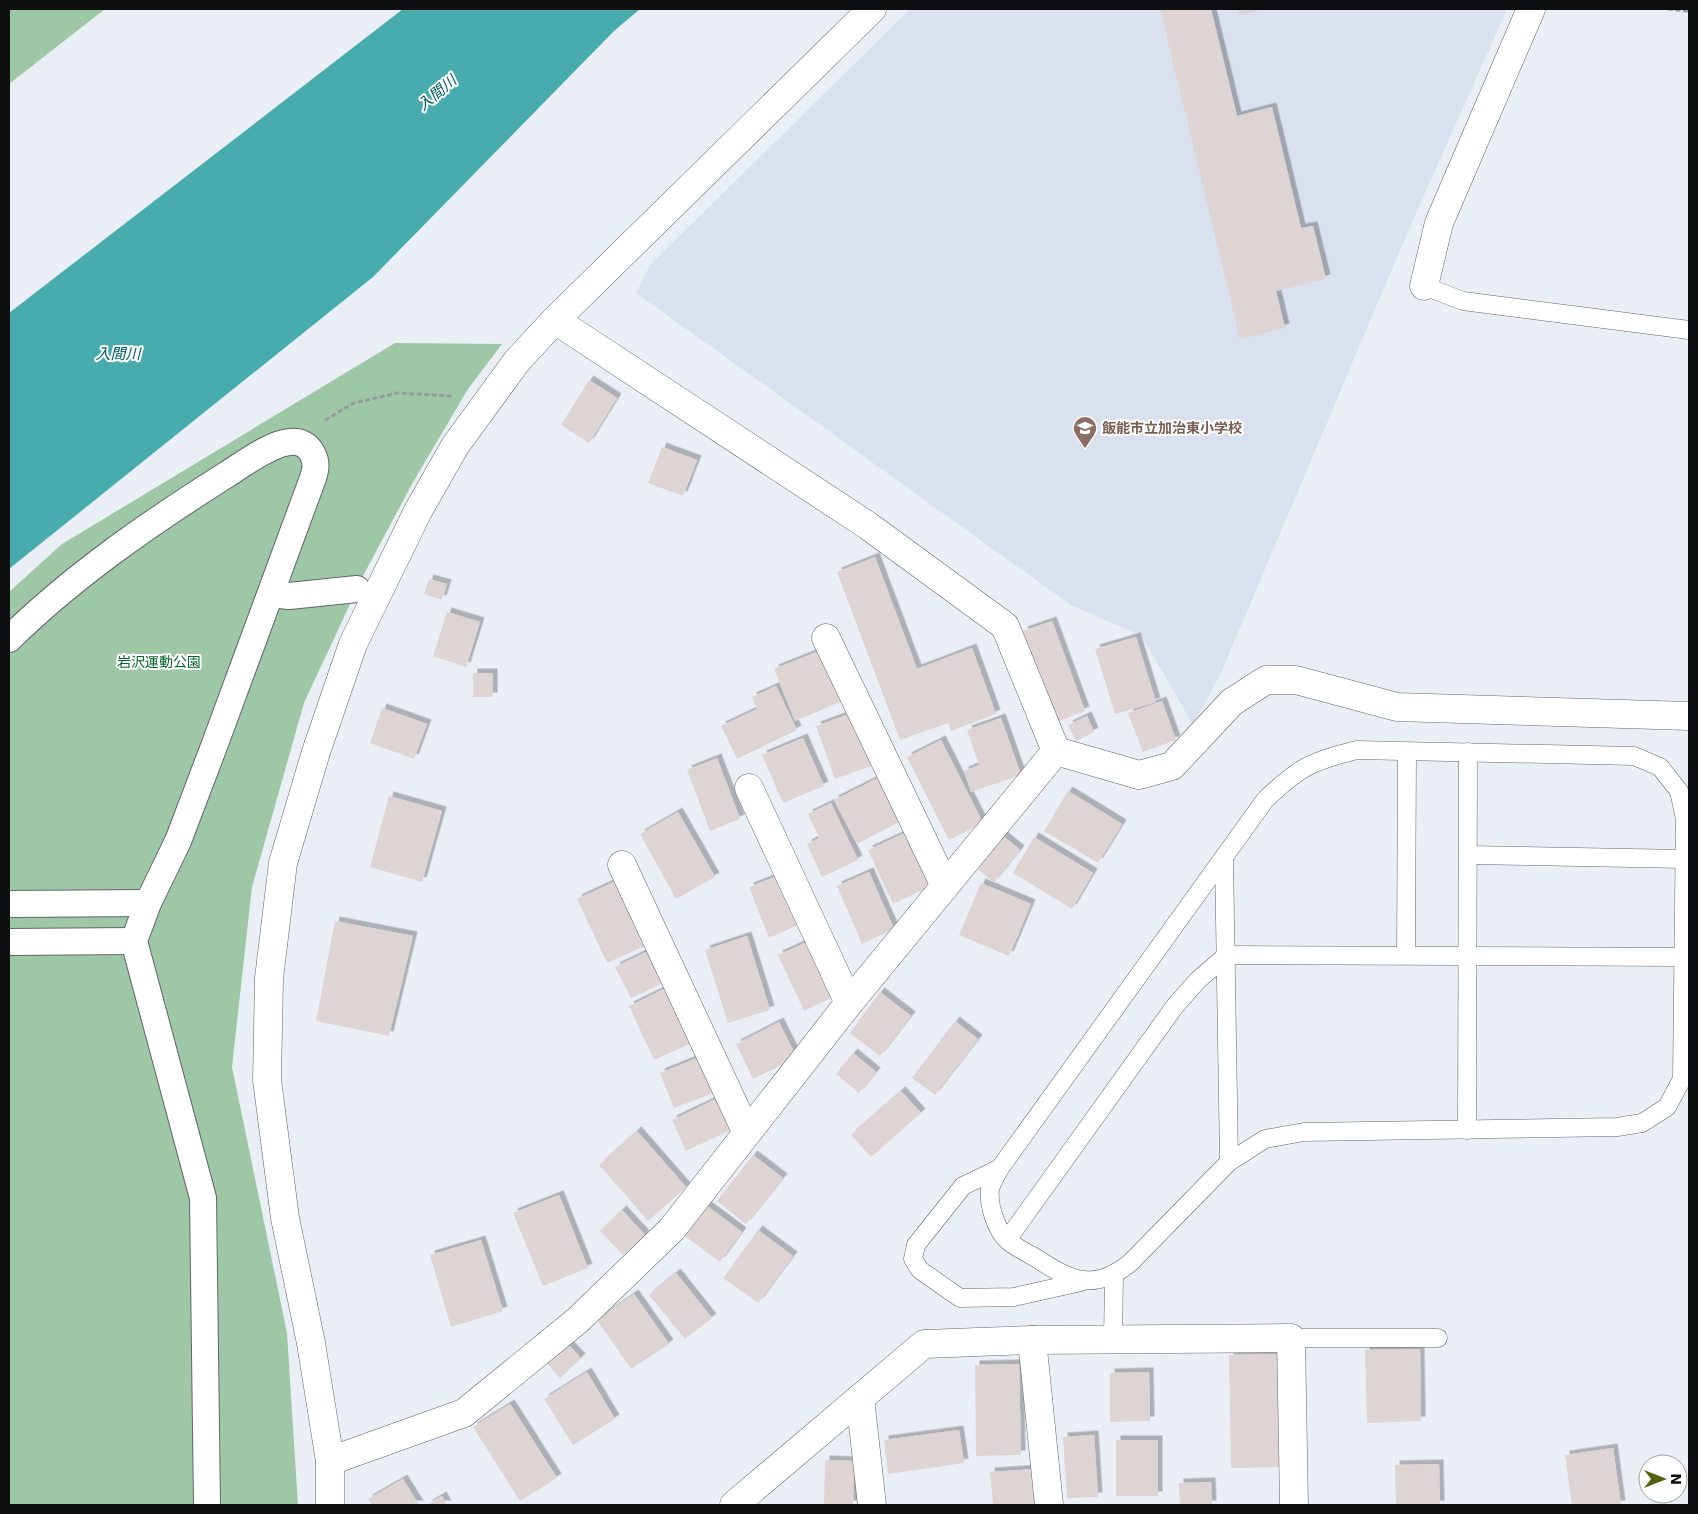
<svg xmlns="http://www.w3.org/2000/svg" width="1698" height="1514" font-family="'DejaVu Sans','Noto Sans JP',sans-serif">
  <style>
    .built { fill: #d8e1ed }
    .green { fill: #9ec8a5 }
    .water { fill: #48abae }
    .building { fill: #ded4d4; filter: url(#shadow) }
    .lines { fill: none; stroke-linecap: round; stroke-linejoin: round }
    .service-casing { stroke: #61656b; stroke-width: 19 }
    .pedestrian-casing { stroke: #61656b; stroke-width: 28 }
    .minor-casing { stroke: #61656b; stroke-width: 29 }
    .tertiary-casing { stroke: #61656b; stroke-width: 29 }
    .path { stroke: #979ba0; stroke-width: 3; stroke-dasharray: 5 2.5; stroke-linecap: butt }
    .service { stroke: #fff; stroke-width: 18 }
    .pedestrian { stroke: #fff; stroke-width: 26 }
    .minor { stroke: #fff; stroke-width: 28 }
    .tertiary { stroke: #fff; stroke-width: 28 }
    .labels { text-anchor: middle; stroke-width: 4; stroke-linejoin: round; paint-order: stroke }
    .education-label { font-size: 14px; font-weight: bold; fill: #785e54; stroke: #fff; text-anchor: start }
    .park-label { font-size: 14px; fill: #08662c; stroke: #fff }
    .water-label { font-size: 15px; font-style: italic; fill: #005b5d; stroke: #fff }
  </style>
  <defs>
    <filter id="shadow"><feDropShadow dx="4.5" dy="-4.5" stdDeviation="0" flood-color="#0004"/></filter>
  </defs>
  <rect width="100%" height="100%" fill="#eaeff6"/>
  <polygon class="built" points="910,9 1507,9 1409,229 1221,673 1193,725 1142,636 1071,605 636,293 650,265"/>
  <g class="green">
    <polygon points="9,9 105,9 9,84"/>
    <polygon points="395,343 502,344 468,389 412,484 364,574 304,703 252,887 232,1067 287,1333 298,1505 9,1505 9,592 62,544"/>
  </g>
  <polygon class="water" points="403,9 640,9 614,31 373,277 9,569 9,313"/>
  <g class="building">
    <polygon points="1160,9 1211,9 1237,116 1272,107 1301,228 1313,226 1326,279 1276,291 1285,328 1240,339"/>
    <polygon points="1238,9 1264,9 1240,15"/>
    <polygon points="589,380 617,398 589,443 561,425"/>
    <polygon points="662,447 697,460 683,496 648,483"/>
    <polygon points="875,557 917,669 972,648 996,714 951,731 948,723 900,740 837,572"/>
    <polygon points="429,579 447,584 442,600 424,594"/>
    <polygon points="447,612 480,622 466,667 433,656"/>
    <polygon points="1052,621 1085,711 1057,722 1023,631"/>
    <polygon points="1136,637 1156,702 1115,714 1095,649"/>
    <polygon points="824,649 845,700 795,721 774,669"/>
    <rect x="473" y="673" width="20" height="24"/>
    <polygon points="776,686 797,730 737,759 721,726 757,709 752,697"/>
    <polygon points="1162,701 1176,740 1143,752 1128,713"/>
    <polygon points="382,708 427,724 414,759 370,743"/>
    <polygon points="852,713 871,766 835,779 816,726"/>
    <polygon points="1087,716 1094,732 1076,741 1068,725"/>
    <polygon points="1001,718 1021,775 971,792 964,771 979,765 967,730"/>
    <polygon points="803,738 824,786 783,803 762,755"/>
    <polygon points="941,740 983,823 949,840 907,757"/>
    <polygon points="717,758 740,819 710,831 687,770"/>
    <polygon points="880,777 903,820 857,844 834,800"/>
    <polygon points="1068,791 1122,824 1098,863 1044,831"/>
    <polygon points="389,796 442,811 422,882 370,867"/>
    <polygon points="831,803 858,860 822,877 807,844 819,838 808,814"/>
    <polygon points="678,812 715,877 676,899 640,834"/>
    <polygon points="907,832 933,885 893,904 868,850"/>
    <polygon points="998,832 1020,850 994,882 972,865"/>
    <polygon points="1034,837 1093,873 1072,909 1013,873"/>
    <polygon points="869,872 894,929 862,944 837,886"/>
    <polygon points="783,874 803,923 769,938 749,887"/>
    <polygon points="616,881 647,945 607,963 577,899"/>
    <polygon points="981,883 1031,904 1009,956 959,935"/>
    <polygon points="335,921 413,936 389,1036 316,1021"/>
    <polygon points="747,936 770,1010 728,1023 705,950"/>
    <polygon points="807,942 833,997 804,1011 778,955"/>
    <polygon points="646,952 661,984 631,998 615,967"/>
    <polygon points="668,987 694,1042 654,1060 629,1006"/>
    <polygon points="880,992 911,1016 880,1056 850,1033"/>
    <polygon points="955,1021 978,1039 935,1095 912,1078"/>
    <polygon points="779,1022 797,1058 753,1079 736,1044"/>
    <polygon points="853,1053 876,1072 859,1093 836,1074"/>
    <polygon points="702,1056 716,1092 674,1108 660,1073"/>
    <polygon points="901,1091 921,1113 871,1157 851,1135"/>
    <polygon points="718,1098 733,1129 686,1151 672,1120"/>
    <polygon points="637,1131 686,1187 648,1221 599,1165"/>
    <polygon points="753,1155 783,1178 746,1224 717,1201"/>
    <polygon points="559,1195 588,1268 543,1286 513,1213"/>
    <polygon points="707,1206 742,1232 720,1262 685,1236"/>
    <polygon points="622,1210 645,1235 623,1255 600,1231"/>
    <polygon points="758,1230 793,1256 758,1303 723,1278"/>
    <polygon points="481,1240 503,1311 451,1327 430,1255"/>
    <polygon points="676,1273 712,1318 685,1339 649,1295"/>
    <polygon points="634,1294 669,1344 631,1369 597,1320"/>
    <polygon points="565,1341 581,1358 560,1378 544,1360"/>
    <polygon points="1420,1349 1421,1421 1367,1423 1365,1350"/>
    <polygon points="1277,1354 1279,1467 1231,1468 1229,1355"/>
    <polygon points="1019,1364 1021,1455 976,1456 975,1365"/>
    <polygon points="587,1372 615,1419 573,1445 544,1399"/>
    <polygon points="1149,1372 1150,1421 1110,1422 1110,1373"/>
    <polygon points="510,1404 557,1478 520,1501 473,1427"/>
    <polygon points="959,1430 964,1463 888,1474 884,1440"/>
    <polygon points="1094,1435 1098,1497 1067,1498 1063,1437"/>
    <rect x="1116" y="1440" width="42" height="56"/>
    <polygon points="1613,1448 1621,1505 1572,1505 1565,1455"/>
    <polygon points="825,1460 854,1461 853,1505 824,1505"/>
    <polygon points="1439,1464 1440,1505 1396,1505 1395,1465"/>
    <polygon points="1035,1469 1037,1505 993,1505 990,1472"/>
    <polygon points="403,1479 419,1505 372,1505 368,1499"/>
    <polygon points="1211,1482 1212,1505 1180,1505 1179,1483"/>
    <polygon points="442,1496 447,1505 427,1505"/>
  </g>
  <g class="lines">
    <g class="service-casing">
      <g id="service">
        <polyline points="1424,286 1463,301 1689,330"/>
        <path d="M 1357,750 L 1634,756 L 1660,767 L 1679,791 L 1685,819 L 1682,1079 L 1667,1107 L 1642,1123 L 1617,1127 L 1304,1132 L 1265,1139 L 1229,1162 L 1130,1263 C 1094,1292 1071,1281 1036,1258 C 1027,1253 1015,1247 1007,1240 C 996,1229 988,1205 990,1189 C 992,1182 997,1174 1000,1168 L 1265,800 C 1299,767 1312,761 1357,750 Z"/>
        <polyline points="1468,855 1685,859"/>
        <polyline points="1224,857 1229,1162"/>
        <polyline points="1406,955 1407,752"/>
        <polyline points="1467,1130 1468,752"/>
        <polyline points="1000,1168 963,1186 916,1245 913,1259 920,1270 960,1298 1014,1297 1081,1282"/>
        <polyline points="1007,1240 1175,1006 1198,980 1227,955 1684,957"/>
        <polyline points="1291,1338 1438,1338"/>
        <polyline points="1113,1339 1114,1276"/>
      </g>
    </g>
    <g class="pedestrian-casing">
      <g id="pedestrian">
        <polyline points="271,594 289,596 357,589"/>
        <path d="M 9,639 C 73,576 150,523 226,475 C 242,465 271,443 290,442 C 299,441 307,444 312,453 C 317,462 316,469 313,478 L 216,741 L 178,841 L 148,903 L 134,941 L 203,1198 L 207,1505"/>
        <polyline points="9,904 148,903"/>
        <polyline points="9,942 134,941"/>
      </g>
    </g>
    <g class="minor-casing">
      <g id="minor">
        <polyline points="1424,286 1439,223 1531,9"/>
        <polyline points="555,320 867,525 1005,626 1056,751 1139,775 1172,766 1232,702 1266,680 1296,680 1397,707 1689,716"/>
        <polyline points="826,638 945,886"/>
        <polyline points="749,788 849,1003"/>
        <polyline points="622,865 746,1131"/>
        <polyline points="1032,1340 1049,1505"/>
        <polyline points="860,1398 872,1505"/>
        <polyline points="330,1461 464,1413 578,1320 672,1229 849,1003 1056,751"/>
        <polyline points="734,1505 924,1344 1032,1340 1291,1338 1294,1505"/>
      </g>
    </g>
    <g class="tertiary-casing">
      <polyline id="tertiary" points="330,1505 330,1461 311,1343 285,1218 267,1080 269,978 283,863 316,752 353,644 418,511 455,446 517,361 555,320 872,9"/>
    </g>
    <g class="path">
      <polyline points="1668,9 1689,11"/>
      <polyline points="325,420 354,403 397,393 453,396"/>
    </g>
    <use href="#service" class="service"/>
    <use href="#pedestrian" class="pedestrian"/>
    <use href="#minor" class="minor"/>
    <use href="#tertiary" class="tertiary"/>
  </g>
  <defs>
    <g id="school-pin" transform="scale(1.25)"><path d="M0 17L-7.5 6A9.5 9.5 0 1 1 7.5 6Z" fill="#8d6e63" stroke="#fff"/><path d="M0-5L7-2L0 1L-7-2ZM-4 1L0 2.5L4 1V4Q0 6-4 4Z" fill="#fff"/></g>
  </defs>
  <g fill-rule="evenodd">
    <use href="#school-pin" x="1085" y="428"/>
  </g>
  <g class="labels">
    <g class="education-label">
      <text x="1102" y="433">飯能市立加治東小学校</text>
    </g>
    <g class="park-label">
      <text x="159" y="667">岩沢運動公園</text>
    </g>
    <g class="water-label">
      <text transform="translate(437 93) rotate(-40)" y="5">入間川</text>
      <text x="118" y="359">入間川</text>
    </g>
  </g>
  <rect width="1698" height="1514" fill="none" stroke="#0c0e10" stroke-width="20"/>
  <g transform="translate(1663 1479) rotate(90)"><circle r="24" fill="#ffffff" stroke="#9e9f9f"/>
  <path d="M0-4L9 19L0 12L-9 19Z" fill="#51630c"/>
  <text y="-8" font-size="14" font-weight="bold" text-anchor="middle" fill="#0c0e10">N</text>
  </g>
</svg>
